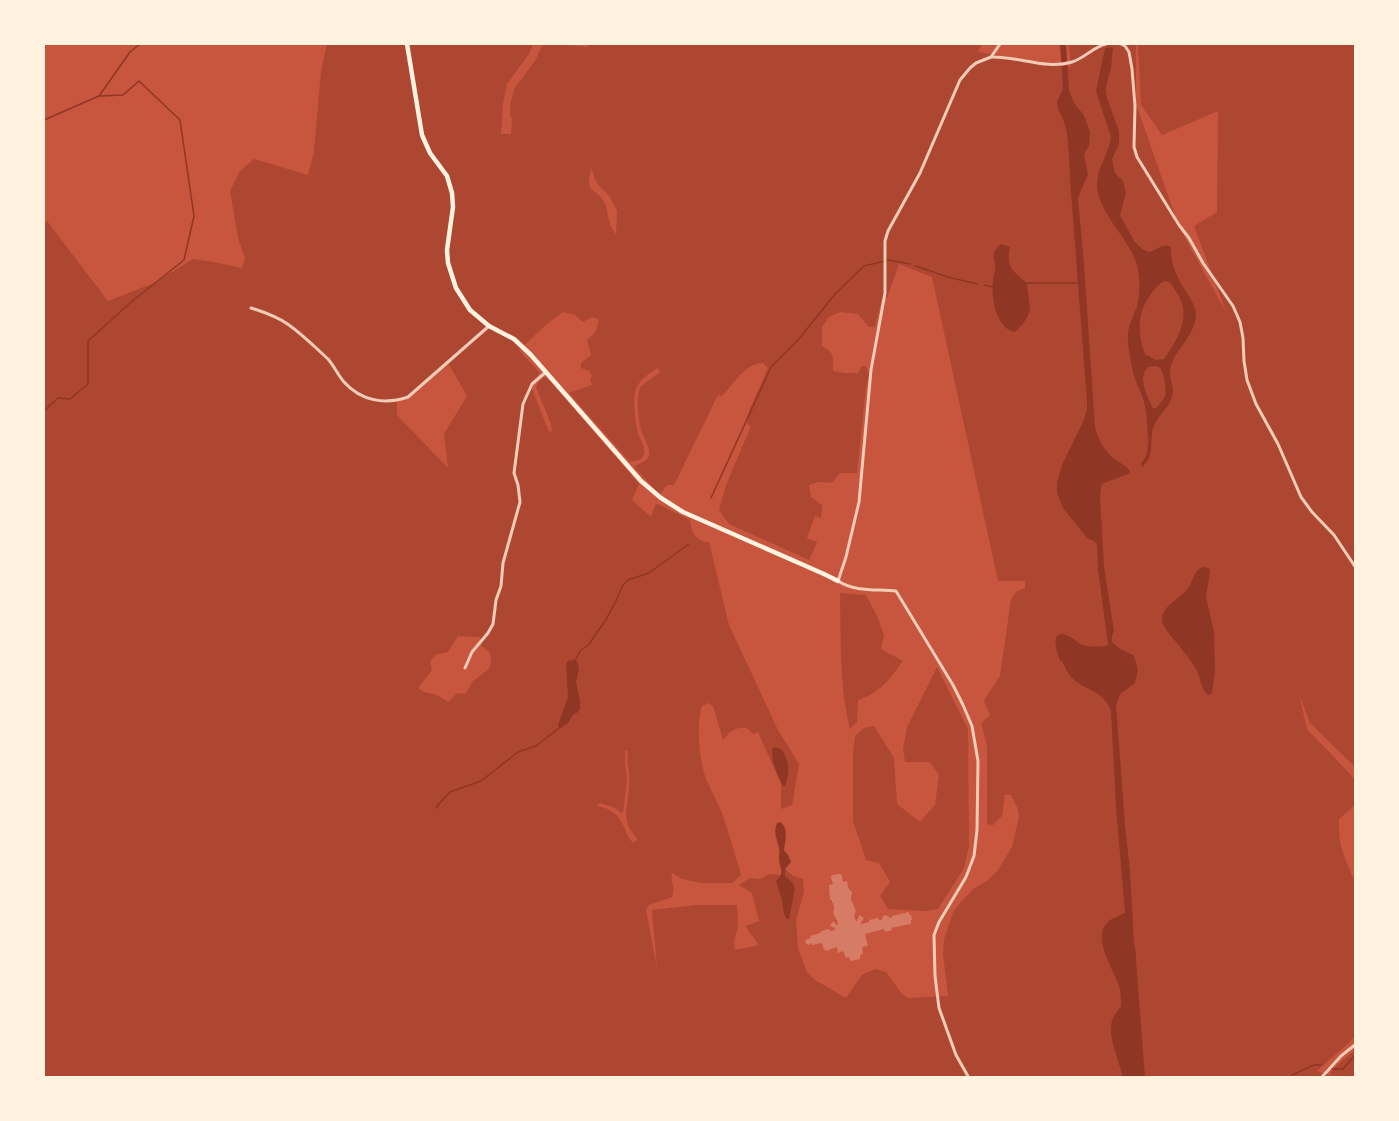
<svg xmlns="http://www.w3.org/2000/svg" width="1399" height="1121" font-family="Montserrat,sans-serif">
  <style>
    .green { fill: #ae4732; fill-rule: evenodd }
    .water { fill: #8f3625; fill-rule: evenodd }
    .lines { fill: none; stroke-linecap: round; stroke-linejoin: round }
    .stream { stroke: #8f3625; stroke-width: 1.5 }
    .building { fill: #d67c66 }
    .minor { stroke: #f1ccb7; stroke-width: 3 }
    .secondary { stroke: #fff3e0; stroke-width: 4.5 }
  </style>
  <rect width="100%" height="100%" fill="#c8553d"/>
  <g class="green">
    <path d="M 327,44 L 533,44 L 529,54 L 507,84 L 503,104 L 501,134 L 511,134 L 512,119 L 510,115 L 511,101 L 514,89 L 535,61 L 543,44 L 568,44 L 565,45 L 588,47 L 588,44 L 982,44 L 978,52 L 1071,67 L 1069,44 L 1136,44 L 1136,104 L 1179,227 L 1226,312 L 1194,226 L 1217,212 L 1218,111 L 1162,135 L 1141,105 L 1138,44 L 1355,44 L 1355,767 L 1310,723 L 1299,694 L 1307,729 L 1351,775 L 1355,781 L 1355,805 L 1339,819 C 1338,844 1343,853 1352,876 L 1355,877 L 1355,1037 L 1317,1071 L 1331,1076 L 1330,1073 C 1337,1064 1347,1057 1355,1050 L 1355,1077 L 44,1078 L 44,224 L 47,221 L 108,301 L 154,283 L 193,259 L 214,262 L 242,268 L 245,258 L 238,238 L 230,191 L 240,171 L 254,159 L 308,175 L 314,152 L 321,71 ZM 591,168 L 596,182 L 610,197 L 617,211 L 616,234 C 607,224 609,212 604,202 C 601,196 595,192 590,188 L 589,181 ZM 899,264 L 932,277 L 998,581 L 1025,581 L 1025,588 L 1017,591 L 1011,599 L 1000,676 L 988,694 L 984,701 L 990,715 L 981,723 L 987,746 L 987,824 L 993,825 L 1002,816 L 1005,795 L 1011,795 L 1017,807 L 1019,816 L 1012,847 L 998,870 L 988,880 L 973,889 L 954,910 L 944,939 L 943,954 L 948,996 L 908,998 L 902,994 L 886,972 L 875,969 L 862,975 L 846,998 L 815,980 L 807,972 L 798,948 L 796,920 L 804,892 L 803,879 L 793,876 L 785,869 L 781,875 L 770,874 L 760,879 L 750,878 L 739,885 L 752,893 L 759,921 L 745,926 L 759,945 L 735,950 L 734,941 L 738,927 L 737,905 L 697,905 L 652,910 L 657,968 L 646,909 L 649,905 L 672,897 C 676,886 670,884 672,873 L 682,879 L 701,883 L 732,883 L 741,875 C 735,854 729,833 722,813 C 717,801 711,790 706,779 C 699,759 696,726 702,706 L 708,703 L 713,706 L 723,740 C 731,731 734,727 747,728 L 753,734 L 758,732 L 781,784 L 781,809 L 792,805 L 799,764 L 778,730 L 729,625 L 709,542 C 696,542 691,532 690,520 L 658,504 L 655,505 L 651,517 L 632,500 L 639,484 L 548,379 L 544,377 L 539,381 L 536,387 L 551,424 L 552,431 L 549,432 L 530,384 L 540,373 L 519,350 L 548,323 L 563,312 L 575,315 L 583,322 L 592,317 L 599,319 L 596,331 L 587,340 L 591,355 L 581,363 L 581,368 L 589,371 L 592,376 L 590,380 L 592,385 L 569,393 L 630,462 C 635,461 640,461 643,456 C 648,449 638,437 637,429 C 635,419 632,395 637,387 C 641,378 651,372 658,368 L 660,372 L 640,387 C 636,400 638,416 641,429 C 643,437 651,448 649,456 C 647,462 639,463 634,467 L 660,495 L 667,485 L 674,485 L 718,395 L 722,396 C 734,384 745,363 763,363 L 768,368 L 749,411 L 747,424 L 751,426 L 726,485 L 719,510 L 729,524 L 809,560 L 817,542 L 807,538 L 815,516 L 821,518 L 822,505 L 811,497 L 809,485 C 812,484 816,483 819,482 C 833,482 829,487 840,473 L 857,473 L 866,387 L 869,374 L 866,366 L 862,366 L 858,373 L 844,373 L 833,371 C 833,358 835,353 822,346 L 822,327 L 829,317 L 840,312 L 858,314 L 869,327 L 875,327 L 882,298 L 887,298 ZM 448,363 L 467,396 L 444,434 L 448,468 L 397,415 L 397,401 L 408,397 ZM 458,636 L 479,637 L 483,641 L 481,646 C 493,653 492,657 489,669 L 473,681 L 466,693 L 456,694 L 448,702 L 437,695 L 424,692 L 418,688 L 432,670 L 430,662 L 435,655 L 448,652 ZM 625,750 L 628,751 C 626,762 630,773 629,784 C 629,805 619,820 637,838 L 637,840 L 633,843 C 624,833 624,818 611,811 C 607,808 601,807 597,806 L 600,803 L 615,808 L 621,813 L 623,812 L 627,780 L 625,763 Z"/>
    <path d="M 840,593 L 866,595 L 878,618 L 884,635 L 881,649 L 903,661 C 889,680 880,693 858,700 L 857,722 L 850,729 C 839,685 841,638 840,593 Z"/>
    <polygon points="937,667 968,729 969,847 964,868 938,909 925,911 888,909 880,896 890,882 879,863 866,860 853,821 853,753 855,736 864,728 874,726 894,758 897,804 920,822 935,805 939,775 930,762 905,762 903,749 907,727"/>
  </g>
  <g class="water">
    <path d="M 1060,44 L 1066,44 L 1069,91 L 1074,103 L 1083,114 L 1087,123 L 1090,132 L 1089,146 L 1084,154 L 1088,174 L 1078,198 L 1084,264 L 1095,427 C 1099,441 1104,451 1116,460 C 1121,464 1127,465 1130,472 L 1128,474 L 1104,483 L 1101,486 L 1100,497 L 1104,567 L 1114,631 L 1112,636 L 1112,642 L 1120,649 L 1131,654 L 1134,656 L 1138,670 L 1136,679 L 1134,684 L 1120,694 L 1116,706 L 1117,717 L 1125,824 L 1130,872 L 1134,943 L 1136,952 L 1136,960 L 1145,1077 L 1123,1077 C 1119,1061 1106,1034 1113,1018 C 1115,1013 1119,1010 1121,1006 C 1121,999 1121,992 1119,986 C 1114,970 1091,938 1108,922 C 1112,918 1119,916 1125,913 L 1116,807 L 1111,711 C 1104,690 1085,691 1072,678 C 1067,673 1065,667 1062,661 L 1060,660 C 1057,653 1049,629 1066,635 C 1073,637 1077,643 1083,645 C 1090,647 1101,647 1108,645 L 1098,569 L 1097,544 L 1094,541 L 1087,538 L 1063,508 L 1057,493 L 1057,483 L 1062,465 L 1083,422 L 1087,410 L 1087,401 L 1070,179 L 1069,156 L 1067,133 L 1063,119 L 1058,109 L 1057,101 L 1063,89 Z"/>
    <path d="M 1113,47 L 1111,68 L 1107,82 L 1106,89 L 1107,98 L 1119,131 L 1119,144 L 1112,159 L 1115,173 L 1123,181 L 1126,193 L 1120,215 L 1134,241 L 1142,249 L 1149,252 C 1157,250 1163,242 1171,247 C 1170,263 1177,277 1185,290 C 1190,298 1196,306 1196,316 C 1195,336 1173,351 1170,370 C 1169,379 1175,388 1172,397 C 1169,409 1156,416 1153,429 C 1149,443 1155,456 1142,467 L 1141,464 C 1143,461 1144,460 1146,456 C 1150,446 1147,413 1144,402 C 1141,390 1134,380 1132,368 C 1130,357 1127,343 1128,332 C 1130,322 1134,315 1137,306 C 1140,294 1140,281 1138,270 C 1132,240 1105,222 1098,193 C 1093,171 1109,156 1111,137 L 1096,91 L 1105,48 ZM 1165,281 C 1171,282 1172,285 1175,290 C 1193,315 1179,337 1164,359 L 1156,360 L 1145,354 C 1137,333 1137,313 1151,294 C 1156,288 1158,284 1165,281 ZM 1154,366 C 1155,366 1157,366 1159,367 C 1164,370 1167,391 1165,396 C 1163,401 1159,405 1155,409 L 1152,407 C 1147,394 1137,378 1148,367 Z"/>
    <path d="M 1001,244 L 1010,247 C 1006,268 1012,270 1027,283 C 1029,308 1036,312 1015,332 C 995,328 991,297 993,279 C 993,277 995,272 995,270 C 996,258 989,254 1001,244 Z"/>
    <path d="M 1204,567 L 1209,568 L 1210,572 L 1206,597 L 1214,632 L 1215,671 L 1212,693 L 1208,695 C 1201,689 1201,680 1197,671 C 1193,663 1186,655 1181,648 C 1176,641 1160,626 1162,618 C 1164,604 1182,598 1189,587 C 1194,579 1193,570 1204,567 Z"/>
    <polygon points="574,660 577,661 579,669 576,682 580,700 580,709 578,712 573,715 568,723 561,728 559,728 558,725 568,697 566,664 568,661"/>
    <path d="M 773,747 L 781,749 C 790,761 790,773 785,786 L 783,786 C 778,775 769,758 773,747 Z"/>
    <path d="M 781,822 C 789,830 785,841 784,850 L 788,855 L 791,862 L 785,869 L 785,876 L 793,883 L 795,889 L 789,919 L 787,919 L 784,914 L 782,900 L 776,881 C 786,871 779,869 779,858 C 779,853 780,853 779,848 C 777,838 773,833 777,823 Z"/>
  </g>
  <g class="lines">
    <g class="stream">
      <polyline points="44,120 99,96 130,52 140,44"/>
      <polyline points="916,266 948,277 977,284"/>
      <polyline points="1027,283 1080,283"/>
      <polyline points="984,285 993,287"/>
      <polyline points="44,411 58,398 70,399 88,384 88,341 130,303 184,260 194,216 180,120 139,81 123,95 99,96"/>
      <polyline points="711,498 771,367 799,339 835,294 864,266 889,260 910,264"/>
      <polyline points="575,661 580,651 589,644 605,621 615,603 623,585 628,580 649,573 689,544"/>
      <polyline points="436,808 439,804 450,792 481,781 518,752 536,746 559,728"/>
      <polyline points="1332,1069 1343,1069 1356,1054"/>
      <polyline points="1292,1075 1314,1065 1321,1065"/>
    </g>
  </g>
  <polygon class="building" points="840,874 842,875 843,882 847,881 848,887 850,891 851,890 852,895 851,895 851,899 856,911 855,912 855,915 854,916 856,921 857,921 859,915 864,918 861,922 861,924 869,922 869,920 878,918 879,920 882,920 883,916 886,915 887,916 889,916 889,918 892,917 892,916 909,912 909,915 911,914 912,920 911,920 911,924 891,928 892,930 885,932 884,929 865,934 868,946 862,947 863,954 860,955 860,959 850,961 849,957 846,958 843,951 838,953 837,947 826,951 825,949 824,950 822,943 812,945 812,943 808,945 808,944 806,944 805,940 811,938 810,936 820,933 821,931 829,929 831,931 835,930 835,928 830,926 833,921 836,924 836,925 838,925 837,919 836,920 835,916 834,916 833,911 834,911 834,907 833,903 832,903 832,900 830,900 829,885 833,884 831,877 832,875"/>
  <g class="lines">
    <g class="minor">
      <polyline points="1121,44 1125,46 1129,52 1132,69 1135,106 1134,147 1137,157 1179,225 1189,238 1203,263 1233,306 1240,322 1243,338 1244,361 1247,380 1256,404 1278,444 1301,497 1312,512 1334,535 1356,568"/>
      <path d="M 991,57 C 1018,56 1046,70 1072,62 C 1085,58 1093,47 1106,44"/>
      <path d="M 251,308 C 264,312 278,317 289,325 C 303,335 316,348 328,359 C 334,366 338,375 344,382 C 361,401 385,405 408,397 L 489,326"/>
      <polyline points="465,668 472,652 488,633 493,624 496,600 501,586 503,563 520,502 518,485 514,473 523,404 532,384 546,372"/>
      <path d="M 969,1078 L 956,1055 L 939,1008 L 935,976 L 934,935 L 939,922 L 966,877 L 974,856 L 977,830 L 978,761 L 972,726 L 963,705 L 953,685 L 896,591 C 876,589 855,592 838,581 L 846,557 L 859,502 L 871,370 L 885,293 L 885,241 L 888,231 L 920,173 L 960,80 L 970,68 L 976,63 L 991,57 L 1000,44"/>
      <polyline points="1321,1078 1341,1056 1356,1044"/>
    </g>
    <polyline class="secondary" points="407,44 422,135 430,153 447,176 452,193 453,207 447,250 448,263 456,288 470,310 489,326 514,339 531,355 641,481 661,498 683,512 824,574 838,581"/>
  </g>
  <rect width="1399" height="1121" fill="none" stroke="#fff3e0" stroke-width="90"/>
</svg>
